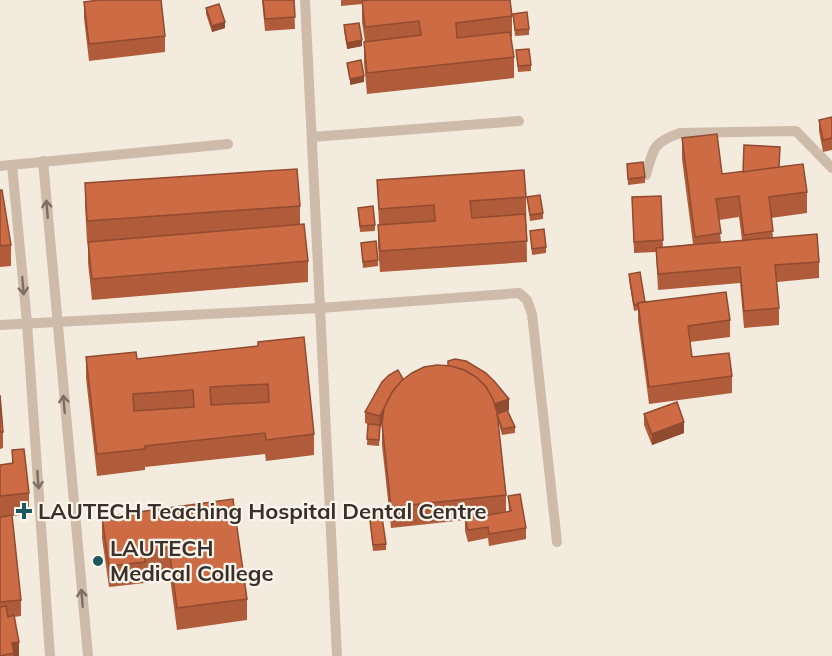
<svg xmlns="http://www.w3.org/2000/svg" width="832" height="656" font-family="Mulish,sans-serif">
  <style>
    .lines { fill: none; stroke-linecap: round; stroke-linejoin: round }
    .lane { stroke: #cebba9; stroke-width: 10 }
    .wall { fill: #b05c3a; fill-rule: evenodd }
    .shaded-wall { fill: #904b30 }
    .building { fill: #cd6b44; stroke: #904b30; stroke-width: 1.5; fill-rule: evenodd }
    .oneway { stroke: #7d6e63 }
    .poi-dot { fill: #1c585f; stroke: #fbf5ec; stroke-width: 2 }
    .labels { text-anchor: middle; stroke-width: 4.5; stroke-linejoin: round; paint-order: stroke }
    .poi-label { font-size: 22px; font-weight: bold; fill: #3a2f29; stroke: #fbf5ec; text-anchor: start }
  </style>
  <rect width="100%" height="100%" fill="#f4ebdf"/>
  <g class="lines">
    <g class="lane">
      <polyline points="305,0 337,656"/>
      <polyline points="312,137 519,121"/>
      <polyline points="43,161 88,656"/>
      <polyline points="12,165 27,323 50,656"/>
      <polyline points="0,166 228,144"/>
      <path d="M 646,175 C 654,148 652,143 680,133 L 796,131 L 832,168"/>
      <polyline points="0,325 320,308 519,293 527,300 532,314 557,542"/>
    </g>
  </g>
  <g class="wall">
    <polygon points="262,0 294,0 295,29 265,31"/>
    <polygon points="341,0 510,0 512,16 512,37 511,37 514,57 514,78 367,94 364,63 364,42 365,42 362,22 362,4 341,6"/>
    <polygon points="84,2 165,36 165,52 89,61 84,18"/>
    <polygon points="206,8 225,28 212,32 206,14"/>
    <polygon points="513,14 529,29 529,35 515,36"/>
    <polygon points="344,25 362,46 347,49 344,31"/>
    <polygon points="516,50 531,65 531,71 518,72"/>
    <polygon points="832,117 832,150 823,152 819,131 819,120"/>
    <path d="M 682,138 L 722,174 L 779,167 L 807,192 L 807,213 L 771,218 L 773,237 L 819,262 L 819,278 L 777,282 L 779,308 L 779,325 L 744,328 L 740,283 L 658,290 L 656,252 L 634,253 L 632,197 L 661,196 L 663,247 L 693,244 L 682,159 ZM 739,217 L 742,240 L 721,242 L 719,220 Z"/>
    <polygon points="627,164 645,177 645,183 628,185"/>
    <polygon points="377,180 526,197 527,262 380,272 378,246 378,225 379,225"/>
    <polygon points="85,183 300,206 300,225 308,261 308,282 92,300 88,263 88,242 114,240 87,242 85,204"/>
    <polygon points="0,190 11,245 11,266 0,267"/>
    <polygon points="527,197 543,213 543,219 530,221"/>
    <polygon points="358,208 375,225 375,231 360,232"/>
    <polygon points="530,231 546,247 546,253 532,255"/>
    <polygon points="361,243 378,260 378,266 363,268"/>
    <polygon points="629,274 645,302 730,320 730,337 690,342 692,357 732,376 732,393 649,404 638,320 638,310 634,311 629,280"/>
    <polygon points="258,342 314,434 314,455 266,461 265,454 145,467 145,470 97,476 86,378 86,357 137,359 258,346"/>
    <polygon points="403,379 509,410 508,411 515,427 515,433 502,435 498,420 506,495 506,512 509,512 508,496 526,528 526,539 489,546 488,538 468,542 465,531 465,520 391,528 382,445 382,423 380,428 379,446 367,445 368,424 365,423 365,412"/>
    <polygon points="0,395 3,432 3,448 0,449"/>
    <polygon points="644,414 684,433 652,445 644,425"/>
    <polygon points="12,450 29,493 29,514 12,516 21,600 21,616 14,617 19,656 0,656 0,465 12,463"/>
    <polygon points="233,499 247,599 247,620 177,630 169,570 145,573 145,583 109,587 102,538 102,517"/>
    <polygon points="369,512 386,544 386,550 373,551"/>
  </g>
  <g class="shaded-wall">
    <polygon points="225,22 225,28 212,32 212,26"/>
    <polygon points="362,40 362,46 347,49 347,43"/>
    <polygon points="364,76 364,82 350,85 350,79"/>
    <polygon points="509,399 509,410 494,415 494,404"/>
    <polygon points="387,401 387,412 380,428 379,446 380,416"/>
    <polygon points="684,422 684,433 652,445 652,434"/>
    <polygon points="19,642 19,656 14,656 12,643"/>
  </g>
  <g class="building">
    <polygon points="99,0 161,0 165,36 89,44 84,2"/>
    <polygon points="263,0 294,0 295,17 265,19"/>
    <polygon points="368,0 510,0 512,16 456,23 457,38 510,32 514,57 367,73 364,42 421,35 419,21 365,27 362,1"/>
    <polygon points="219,4 225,22 212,26 206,8"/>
    <polygon points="527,12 529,29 515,30 513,14"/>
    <polygon points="359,23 362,40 347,43 344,25"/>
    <polygon points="529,49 531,65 518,66 516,50"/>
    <polygon points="361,60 364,76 350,79 347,63"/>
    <polygon points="832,117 832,138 823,140 819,120"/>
    <polygon points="717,134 722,174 803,164 807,192 769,197 773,231 744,235 739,196 716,199 721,233 695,237 682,138"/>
    <polygon points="744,145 780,147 779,167 743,172"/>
    <polygon points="643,162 645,177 628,179 627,164"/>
    <polygon points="297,169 300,206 87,221 85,183"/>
    <polygon points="524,170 526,197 470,201 472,218 525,214 527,241 380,251 378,225 435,221 434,205 379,209 377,180"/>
    <polygon points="0,190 2,190 11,245 0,246"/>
    <polygon points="540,195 543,213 530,215 527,197"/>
    <polygon points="661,196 663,240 634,242 632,197"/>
    <polygon points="373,206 375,225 360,226 358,208"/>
    <polygon points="304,224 308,261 92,279 88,242"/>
    <polygon points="544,229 546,247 532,249 530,231"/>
    <polygon points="817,234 819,262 775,265 779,308 744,311 740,267 658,274 656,248"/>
    <polygon points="376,241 378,260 363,262 361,243"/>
    <polygon points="640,272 645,302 638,303 638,304 634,305 629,274"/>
    <polygon points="726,292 730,320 688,326 692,357 729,353 732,376 649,387 638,303"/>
    <path d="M 304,337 L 314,434 L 266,440 L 265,433 L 145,446 L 145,449 L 97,454 L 86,357 L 136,352 L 137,359 L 258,346 L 258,342 ZM 268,384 L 269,402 L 211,405 L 210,387 ZM 193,390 L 194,407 L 134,411 L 133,394 Z"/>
    <polygon points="455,359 466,361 486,373 495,382 509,399 494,404 486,387 476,377 464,370 448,366 448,361"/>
    <polygon points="437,365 451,366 464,370 476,377 486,387 493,399 497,412 506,495 391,507 382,424 384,408 392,392 401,381 412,373 424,367"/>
    <polygon points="398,370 403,379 392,392 380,416 365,412 382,382 389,375"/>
    <polygon points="0,395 3,432 0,432"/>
    <polygon points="677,402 684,422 652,434 644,414"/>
    <polygon points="507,410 515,427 502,429 497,414"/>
    <polygon points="368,424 380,425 379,440 367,439"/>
    <polygon points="24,449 29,493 0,496 0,465 13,463 12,450"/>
    <polygon points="520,494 526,528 489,534 488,527 468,530 465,519 511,511 508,496"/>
    <polygon points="233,499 247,599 177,608 169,548 144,552 145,562 109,566 102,517"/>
    <polygon points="381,510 386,544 373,545 369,512"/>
    <polygon points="12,515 21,600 0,602 0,517"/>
    <polygon points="6,606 8,617 14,615 19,642 12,643 14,653 0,656 0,607"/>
  </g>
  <defs><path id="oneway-shaft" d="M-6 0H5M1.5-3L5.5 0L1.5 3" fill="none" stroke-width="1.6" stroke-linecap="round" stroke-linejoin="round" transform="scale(1.5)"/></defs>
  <g class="oneway">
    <use href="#oneway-shaft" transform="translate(47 209) rotate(-95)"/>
    <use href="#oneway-shaft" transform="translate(23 286) rotate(85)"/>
    <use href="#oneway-shaft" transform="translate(64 404) rotate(-95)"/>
    <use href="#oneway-shaft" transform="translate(38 480) rotate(86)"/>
    <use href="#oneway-shaft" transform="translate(82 598) rotate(-95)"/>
  </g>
  <g class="poi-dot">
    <path d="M21 502h6v6h6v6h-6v6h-6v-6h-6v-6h6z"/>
    <circle cx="98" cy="561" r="6"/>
  </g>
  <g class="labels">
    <g class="poi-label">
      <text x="38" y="519">LAUTECH Teaching Hospital Dental Centre</text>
      <text x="110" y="556">LAUTECH<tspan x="110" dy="25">Medical College</tspan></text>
    </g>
  </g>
</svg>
